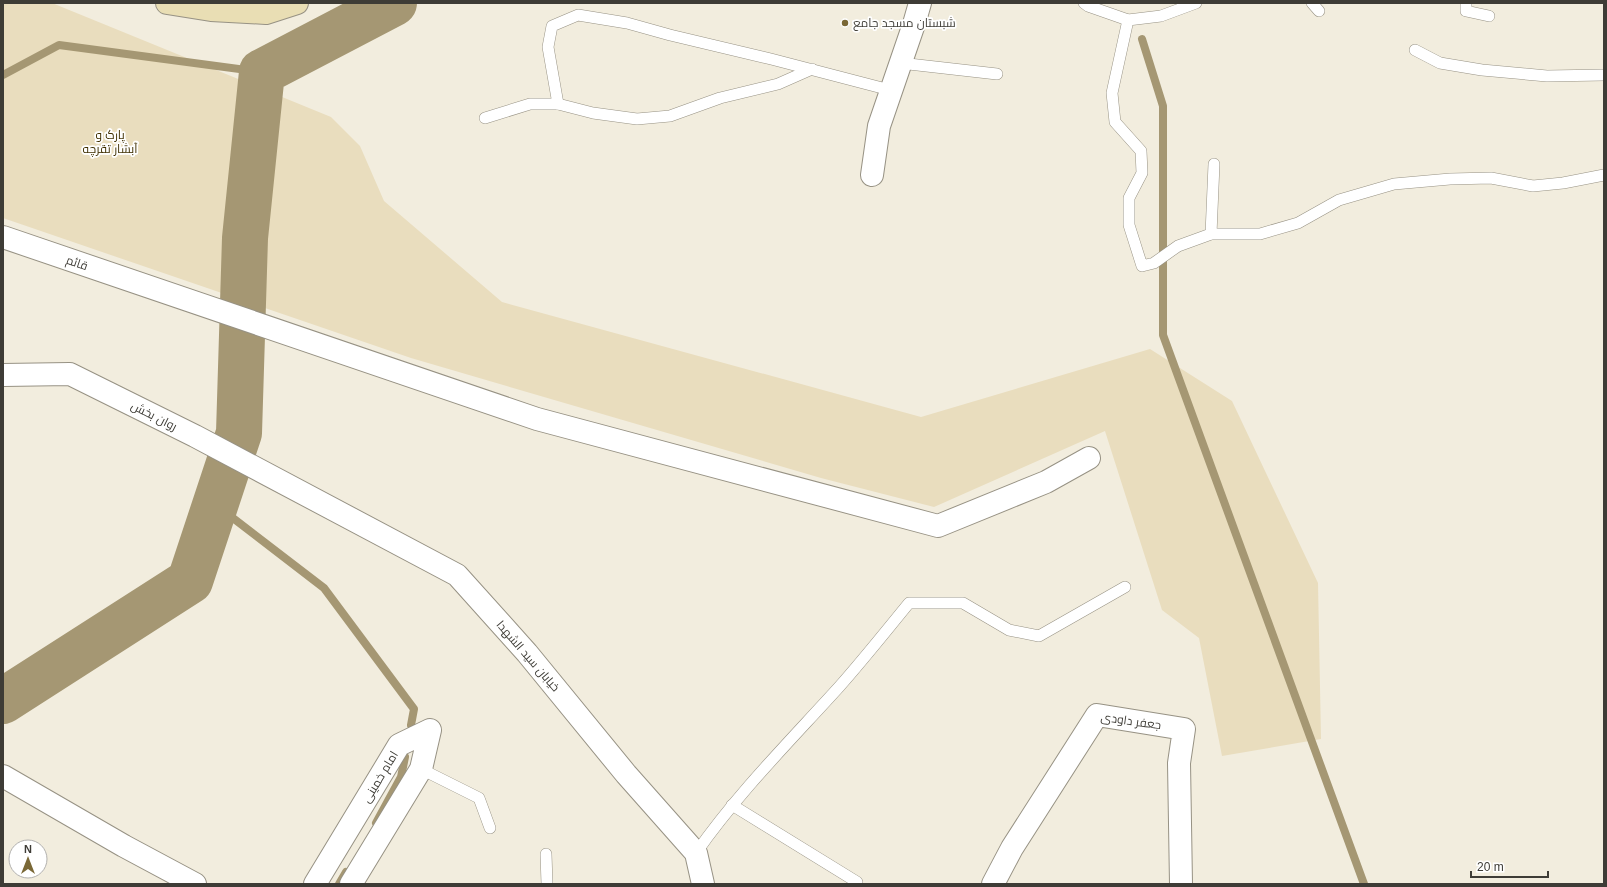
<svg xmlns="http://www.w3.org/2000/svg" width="1607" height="887" font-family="Helvetica,Cairo,sans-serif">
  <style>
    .green { fill: #e9ddbe }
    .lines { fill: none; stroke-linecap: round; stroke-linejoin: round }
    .stream { stroke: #a59773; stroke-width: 8 }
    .river { stroke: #a59773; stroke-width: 46 }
    .service-casing { stroke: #979284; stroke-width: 12 }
    .minor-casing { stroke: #979284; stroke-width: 24 }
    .tertiary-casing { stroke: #979284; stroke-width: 24 }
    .secondary-casing { stroke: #979284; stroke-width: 24 }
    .service { stroke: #fff; stroke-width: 11 }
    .minor { stroke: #fff; stroke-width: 22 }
    .tertiary { stroke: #fff; stroke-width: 22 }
    .secondary { stroke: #e9deb4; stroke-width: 22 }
    .poi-dot { fill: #7a6836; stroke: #fff; stroke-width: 1.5 }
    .labels { text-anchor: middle; stroke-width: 3.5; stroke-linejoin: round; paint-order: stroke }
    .poi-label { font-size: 12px; fill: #3e3c36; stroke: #fff; text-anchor: start }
    .park-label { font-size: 12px; fill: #3f2f00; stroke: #fff }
    .street-label { font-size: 12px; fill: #3e3c36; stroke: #fff }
  </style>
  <rect width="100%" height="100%" fill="#f2edde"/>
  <polygon class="green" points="3,3 52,3 331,117 360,146 384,201 502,302 921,417 1150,349 1232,401 1318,583 1321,739 1222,756 1199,638 1162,610 1105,431 934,507 821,478 411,358 3,218"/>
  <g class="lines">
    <g class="stream">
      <polyline points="1142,39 1163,106 1163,335 1364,884"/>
      <polyline points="3,75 59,45 262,72"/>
      <polyline points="216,505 324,588 414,709 411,725"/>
      <polyline points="376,823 401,777 405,757"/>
      <polyline points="339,884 346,872"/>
    </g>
    <polyline class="river" points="3,701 190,581 239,433 245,238 262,72 394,3"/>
    <g class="service-casing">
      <g id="service">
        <polyline points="1084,3 1088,6 1128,20 1161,16 1196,3"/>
        <polyline points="1312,3 1319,11"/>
        <polyline points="1466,3 1466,11 1489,16"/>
        <polyline points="1128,20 1112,93 1115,122 1141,151 1142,173 1129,198 1129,225 1142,266 1154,263 1178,246 1211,234 1260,234 1298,223 1339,200 1394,184 1450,179 1491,178 1533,186 1563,183 1604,175"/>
        <polyline points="1415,50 1440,63 1482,70 1547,76 1604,75"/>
        <polyline points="900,63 997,74"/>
        <polyline points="558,104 548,47 552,26 578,15 627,23 670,35 771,59 890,90"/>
        <polyline points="485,118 530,104 558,104 593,113 637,119 670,116 720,98 778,84 812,69"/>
        <polyline points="1211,234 1214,164"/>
        <polyline points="421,769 479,798 490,828"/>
        <polyline points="732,805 857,882 855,884"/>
        <path d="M 696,853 C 738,793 790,741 839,687 C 863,660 886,631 909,603 L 963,603 L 1009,630 L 1039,636 L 1125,587"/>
        <polyline points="546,854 547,884"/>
      </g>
    </g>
    <g class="minor-casing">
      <g id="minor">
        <polyline points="872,175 879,126 914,24 920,3"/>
        <polyline points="3,237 537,419 938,526 1046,482 1089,458"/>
        <polyline points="3,776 124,846 195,884"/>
        <polyline points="315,884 399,745 430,730 421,769 351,884"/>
        <polyline points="993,884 1012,848 1097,715 1184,729 1179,763 1181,884"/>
      </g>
    </g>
    <g class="tertiary-casing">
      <polyline id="tertiary" points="3,375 70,374 195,436 457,575 527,653 626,774 696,853 703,884"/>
    </g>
    <g class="secondary-casing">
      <polyline id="secondary" points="167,3 211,10 266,13 297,3"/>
    </g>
    <use href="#service" class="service"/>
    <use href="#minor" class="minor"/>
    <use href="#tertiary" class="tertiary"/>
    <use href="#secondary" class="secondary"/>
  </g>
  <circle class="poi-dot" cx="845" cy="23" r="4"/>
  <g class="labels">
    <g class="poi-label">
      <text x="853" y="27">شبستان مسجد جامع</text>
    </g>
    <g class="park-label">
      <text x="110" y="139">پارک و<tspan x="110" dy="14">آبشار تقرچه</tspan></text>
    </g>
    <g class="street-label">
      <text transform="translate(77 263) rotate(19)" y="4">قائم</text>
      <text transform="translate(154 416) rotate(27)" y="4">روان بخش</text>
      <text transform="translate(528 656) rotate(49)" y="4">خیابان سید الشهدا</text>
      <text transform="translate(1131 721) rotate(8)" y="4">جعفر داودی</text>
      <text transform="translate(380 777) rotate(-59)" y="4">امام خمینی</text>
    </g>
  </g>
  <rect width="1607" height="887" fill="none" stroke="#3e3c36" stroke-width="8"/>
  <g transform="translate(28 859)"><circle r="19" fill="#ffffff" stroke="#b2b1af"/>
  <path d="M0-3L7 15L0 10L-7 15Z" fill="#7a6836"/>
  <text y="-6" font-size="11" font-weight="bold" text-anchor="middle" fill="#3e3c36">N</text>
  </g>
  <path d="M1471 871v6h77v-6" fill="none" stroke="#3e3c36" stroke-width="2"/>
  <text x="1477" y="871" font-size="12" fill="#3e3c36" stroke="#ffffff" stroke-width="3" paint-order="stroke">20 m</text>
</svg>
